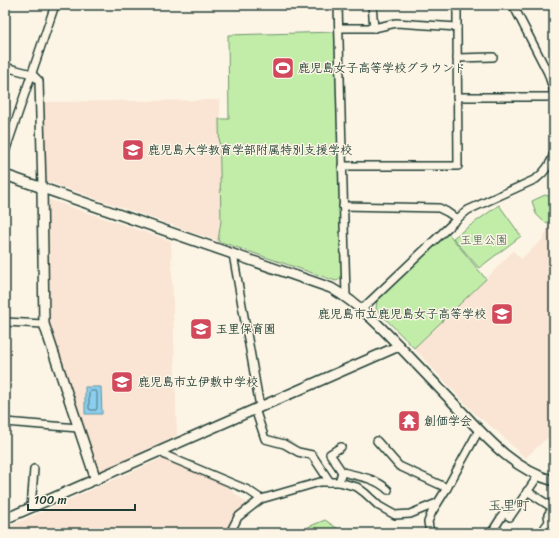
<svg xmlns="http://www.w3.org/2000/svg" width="559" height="538" font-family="Sriracha,'Klee One',sans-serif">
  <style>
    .built { fill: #fae4d3 }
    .green { fill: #c2eda9; stroke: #70956e }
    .water { fill: #8cceed; stroke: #6094a3 }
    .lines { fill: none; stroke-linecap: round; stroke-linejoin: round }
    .shore { stroke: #4b777e; stroke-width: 1 }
    .minor-casing { stroke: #1f3d34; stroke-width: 10 }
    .tertiary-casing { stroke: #1f3d34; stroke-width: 12 }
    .minor { stroke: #fcf5e5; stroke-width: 7 }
    .tertiary { stroke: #fcf5e5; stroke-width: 9 }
    .labels { text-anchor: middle; stroke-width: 3; stroke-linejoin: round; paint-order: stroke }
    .poi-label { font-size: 12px; font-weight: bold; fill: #1f3d34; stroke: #fcf5e5; text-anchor: start }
    .park-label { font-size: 12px; fill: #375746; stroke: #fcf5e5 }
    .quarter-label { font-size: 14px; fill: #1f3d34; stroke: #fcf5e5 }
  </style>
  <rect width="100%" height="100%" fill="#fcf5e5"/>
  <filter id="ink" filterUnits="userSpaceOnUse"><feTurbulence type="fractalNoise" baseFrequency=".025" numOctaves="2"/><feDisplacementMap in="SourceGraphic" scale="8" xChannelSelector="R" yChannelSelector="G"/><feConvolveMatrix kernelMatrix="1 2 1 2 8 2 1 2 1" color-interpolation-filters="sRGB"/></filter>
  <g filter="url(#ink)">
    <g class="built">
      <polygon points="220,100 221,221 218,241 46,181 45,102"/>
      <polygon points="47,199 171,241 177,436 97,472 49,328 47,316"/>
      <polygon points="554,223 554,432 525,458 497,431 475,414 414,348 486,279 513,251 521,259 543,239 548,227"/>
      <polygon points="163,458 225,485 248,504 233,517 228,533 5,533 5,528"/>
    </g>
    <g class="green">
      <polygon points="336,32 340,223 343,278 336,281 218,241 221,221 219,119 229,119 228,35"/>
      <polygon points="545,195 554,198 554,220 545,223 536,214 532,201"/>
      <polygon points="499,205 521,236 479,268 453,238"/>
      <polygon points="447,232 486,279 414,348 376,309 377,300"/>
      <polygon points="325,520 344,533 307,533 308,527"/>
    </g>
    <polygon class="water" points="85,387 101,387 102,414 85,414"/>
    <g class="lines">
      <polygon class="shore" points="91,391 96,391 97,392 97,408 96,410 91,410 89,409 89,393"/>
      <g class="minor-casing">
        <g id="minor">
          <polyline points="338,5 346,296"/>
          <polyline points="372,5 374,28"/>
          <polyline points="457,5 457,27"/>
          <polyline points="513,5 548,73 554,92"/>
          <polyline points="339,28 374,28 396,23 457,27 458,166 342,166"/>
          <polyline points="457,58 493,57"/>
          <polyline points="5,67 32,74 39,81 42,188"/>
          <polyline points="457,97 554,97"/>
          <polyline points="5,152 55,5"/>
          <polyline points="343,206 439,208 447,212 457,219"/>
          <polyline points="233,254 260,407"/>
          <path d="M 362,309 L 457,219 L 468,210 L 536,179 C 545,172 551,164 554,153"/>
          <polyline points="5,322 44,324"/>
          <polyline points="255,409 265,439 284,444 298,452 312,455 330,482"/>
          <polyline points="5,422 78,428"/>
          <polyline points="377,441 399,466 447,488"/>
          <polyline points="341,447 330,454 342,472"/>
          <polyline points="159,451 167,456 248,490 261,499"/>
          <path d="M 339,482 L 342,472 C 358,476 376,478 388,490"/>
          <polyline points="527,491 553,508 548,515 549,522 545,527"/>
          <polyline points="31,508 34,469"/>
          <polyline points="230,533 238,517 261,499 320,482 339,482 357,487 365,493 379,506 395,515 410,514 437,503"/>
          <polyline points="430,533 428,522 432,512 447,488 479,430"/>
          <polyline points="493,533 492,532 504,513 510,517 538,476"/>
        </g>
      </g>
      <g class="tertiary-casing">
        <g id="tertiary">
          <path d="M 5,175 L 331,288 C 359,304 380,326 402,349 C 423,371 444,393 465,415 C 490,442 517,471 554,481"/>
          <polyline points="42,188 44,324 96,480"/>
          <polyline points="5,519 399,346"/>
        </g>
      </g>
      <use href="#minor" class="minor"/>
      <use href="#tertiary" class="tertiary"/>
    </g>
  </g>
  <defs>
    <g id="stadium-square" transform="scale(1.15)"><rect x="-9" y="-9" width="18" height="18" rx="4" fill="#d1495b" stroke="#fcf5e5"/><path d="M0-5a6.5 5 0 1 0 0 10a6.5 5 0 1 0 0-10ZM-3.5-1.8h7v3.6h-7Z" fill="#fff"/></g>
    <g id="school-square" transform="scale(1.15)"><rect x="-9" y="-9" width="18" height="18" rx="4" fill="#d1495b" stroke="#fcf5e5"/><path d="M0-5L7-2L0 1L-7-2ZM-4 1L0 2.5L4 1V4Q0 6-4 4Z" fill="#fff"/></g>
    <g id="temple-square" transform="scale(1.15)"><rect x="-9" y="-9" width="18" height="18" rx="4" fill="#d1495b" stroke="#fcf5e5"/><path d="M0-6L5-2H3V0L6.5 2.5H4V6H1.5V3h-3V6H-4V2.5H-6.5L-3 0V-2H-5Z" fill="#fff"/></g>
  </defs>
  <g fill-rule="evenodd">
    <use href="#stadium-square" x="283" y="68"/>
    <use href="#school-square" x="133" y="150"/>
    <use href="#school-square" x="502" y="314"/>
    <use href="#school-square" x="201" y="329"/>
    <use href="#school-square" x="122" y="382"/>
    <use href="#temple-square" x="409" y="421"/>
  </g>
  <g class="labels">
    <g class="poi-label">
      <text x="298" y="72">鹿児島女子高等学校グラウンド</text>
      <text x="148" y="154">鹿児島大学教育学部附属特別支援学校</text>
      <text x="486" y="318" text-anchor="end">鹿児島市立鹿児島女子高等学校</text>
      <text x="216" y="333">玉里保育園</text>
      <text x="138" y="386">鹿児島市立伊敷中学校</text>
      <text x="424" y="425">創価学会</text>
    </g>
    <g class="park-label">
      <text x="484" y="244">玉里公園</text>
    </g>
    <g class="quarter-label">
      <text x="509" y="510">玉里町</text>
    </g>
  </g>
  <rect width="559" height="538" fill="none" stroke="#fcf5e5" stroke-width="20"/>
  <rect x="10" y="10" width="539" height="518" fill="none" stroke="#1f3d34" stroke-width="1.5" filter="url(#ink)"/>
  <path d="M28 504v6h107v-6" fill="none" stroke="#1f3d34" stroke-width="2"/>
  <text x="34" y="504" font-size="12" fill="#1f3d34" stroke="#fcf5e5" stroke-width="3" paint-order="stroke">100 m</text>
</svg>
